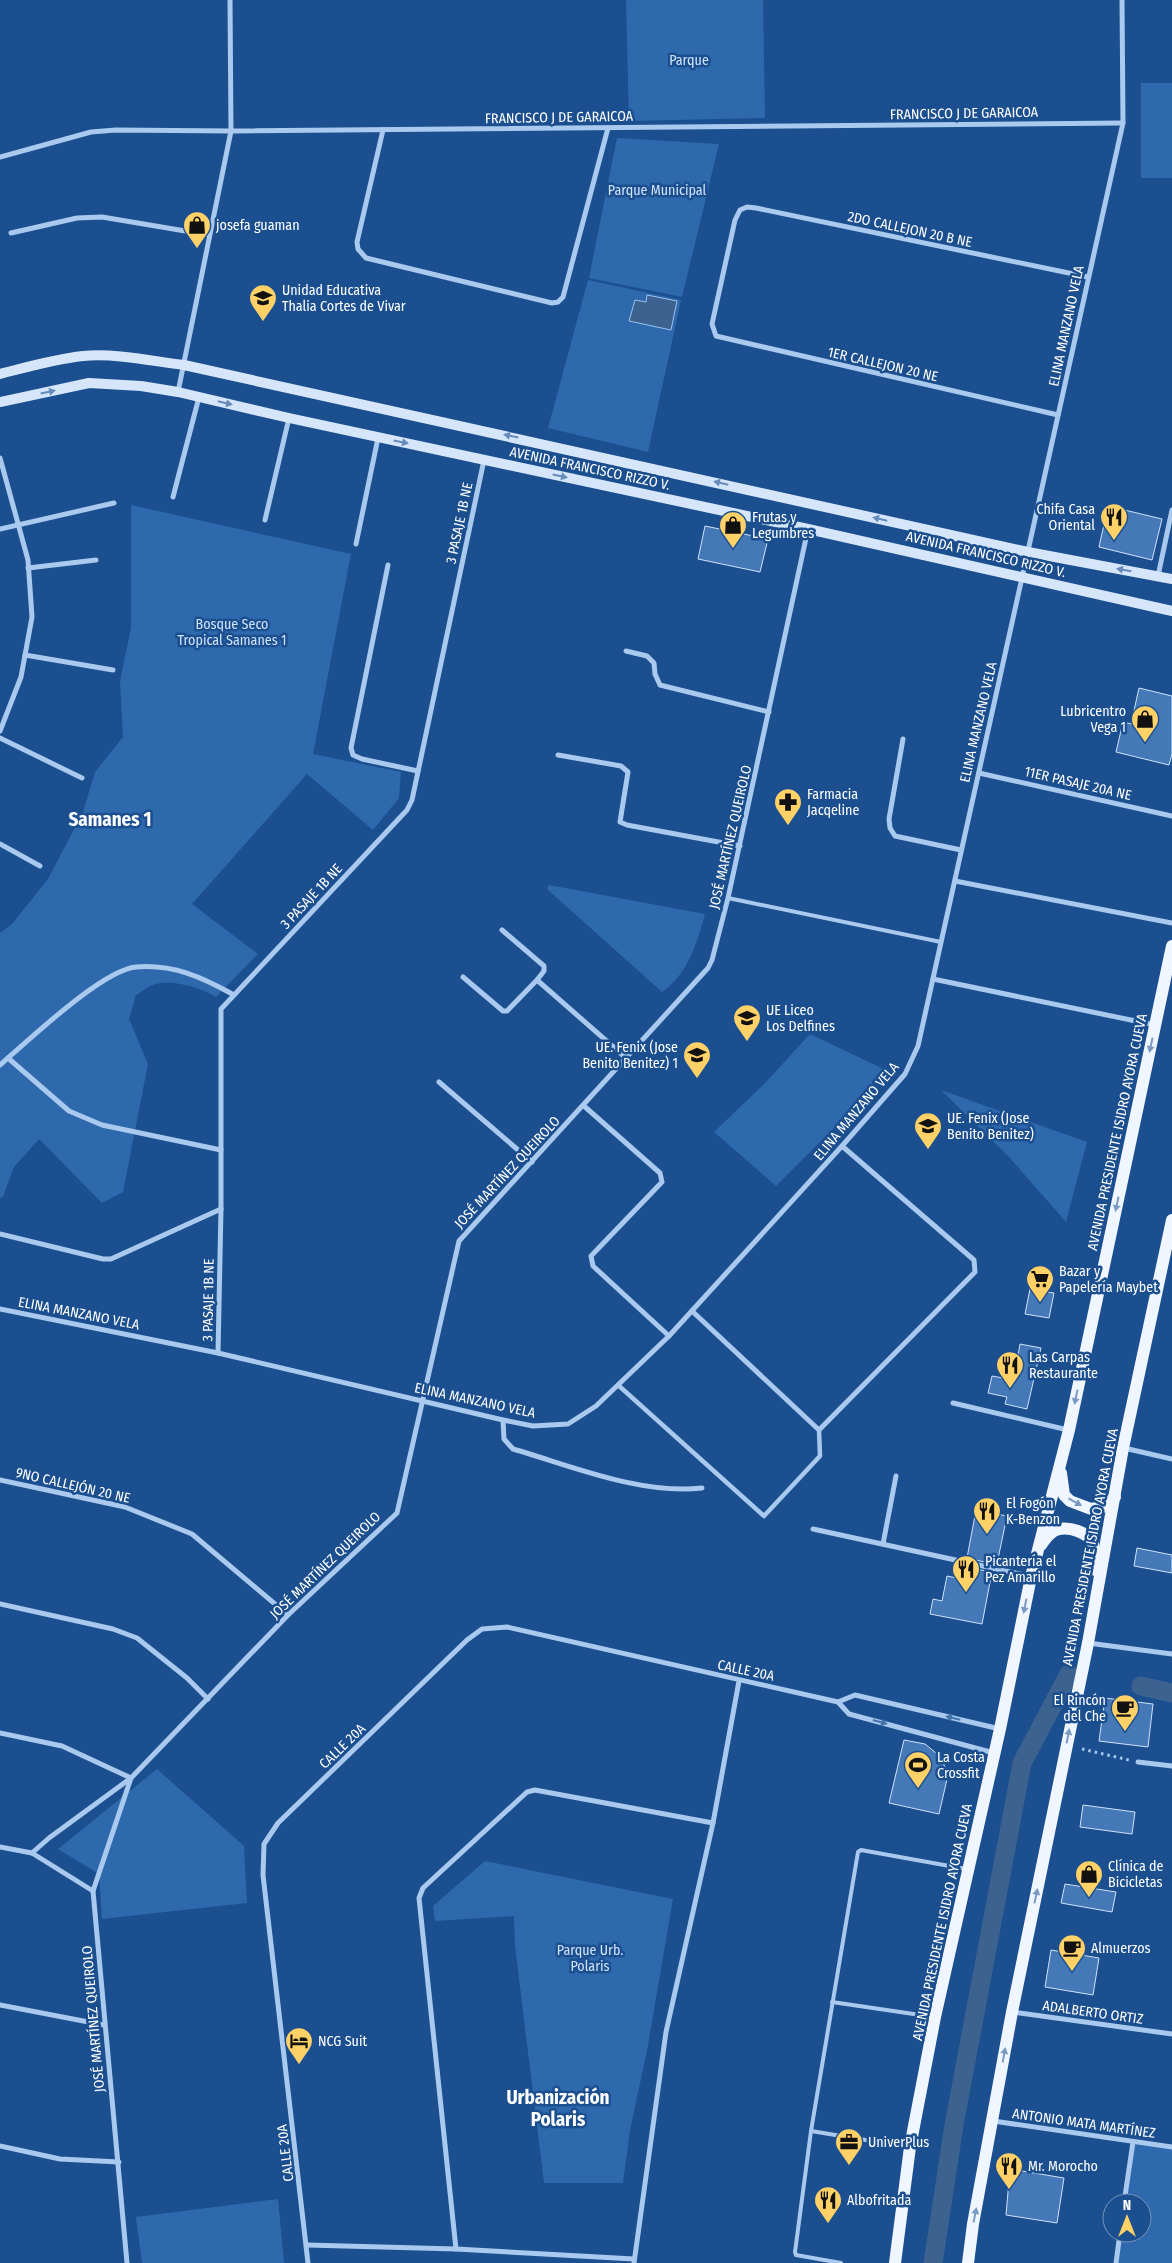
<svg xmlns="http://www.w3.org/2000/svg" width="1172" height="2263" font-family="'Fira Sans Condensed',sans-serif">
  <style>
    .green { fill: #2e69ad }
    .water { fill: #3c6290; stroke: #9cc4f0 }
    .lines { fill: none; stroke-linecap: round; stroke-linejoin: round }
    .canal { stroke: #3c6290; stroke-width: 19 }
    .building { fill: #4478b7; stroke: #cfe3fa }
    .path { stroke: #a9c9ee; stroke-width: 3; stroke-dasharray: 2.5 4; stroke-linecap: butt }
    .service { stroke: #a9c9ee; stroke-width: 4 }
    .pedestrian { stroke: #a9c9ee; stroke-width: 4.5 }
    .minor { stroke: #a9c9ee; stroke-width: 5 }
    .secondary { stroke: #d6e6fa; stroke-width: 10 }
    .primary { stroke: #f0f6ff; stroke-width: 12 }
    .oneway { fill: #668bba }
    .oneway2 { fill: #7b9ac1 }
    .oneway3 { fill: #4674ac }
    .labels { text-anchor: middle; stroke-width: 5; stroke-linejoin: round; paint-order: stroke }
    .park-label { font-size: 14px; fill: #cfe3fa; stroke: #1b4f8f }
    .street-label { font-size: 14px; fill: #fff; stroke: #1b4f8f }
    .poi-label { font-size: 14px; fill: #fff; stroke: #1b4f8f; text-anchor: start }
    .district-label { font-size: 19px; font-weight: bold; fill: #fff; stroke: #1b4f8f }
  </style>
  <rect width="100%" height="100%" fill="#1b4f8f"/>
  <g class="green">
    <polygon points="626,0 763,0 765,118 629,121"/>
    <rect x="1141" y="83" width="31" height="95"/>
    <polygon points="617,138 719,144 682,297 589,278"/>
    <polygon points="588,280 681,300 648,452 548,428"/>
    <path d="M 131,505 L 351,554 L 313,754 L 401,772 L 399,798 L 373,830 L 307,774 L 192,904 L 258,954 L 216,997 C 202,988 170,978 153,985 C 147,987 142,992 136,995 L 129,1019 L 148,1064 L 123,1192 L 102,1203 L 39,1139 L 14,1167 L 3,1197 L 0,1198 L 0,933 L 12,924 L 48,879 L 83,812 L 95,772 L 123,737 L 120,681 L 131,628 Z"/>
    <path d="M 549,885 L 705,914 C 697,943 688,974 662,992 L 547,889 Z"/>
    <polygon points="810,1034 892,1073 842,1120 776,1186 714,1132 765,1083"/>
    <polygon points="941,1090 1087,1142 1066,1222 1009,1157"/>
    <polygon points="157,1769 244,1846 247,1903 102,1919 99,1874 58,1849"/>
    <polygon points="485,1861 673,1899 647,2051 630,2130 623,2183 544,2183 515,1946 514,1916 435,1921 433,1906"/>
    <polygon points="1133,2142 1172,2147 1172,2263 1116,2263 1120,2233 1142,2233 1142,2203 1124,2203"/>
    <polygon points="278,2199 284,2263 142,2263 136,2217"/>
  </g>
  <polygon class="water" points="647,295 677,301 671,330 629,321 635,300 646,302"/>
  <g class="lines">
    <g class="canal">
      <polyline points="1141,1686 1172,1693"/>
      <polyline points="933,2263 954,2125 1022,1763 1069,1674"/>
    </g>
  </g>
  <g class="building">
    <polygon points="1108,506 1162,519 1152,560 1099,547"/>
    <polygon points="705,526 768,539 760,572 698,559"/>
    <polygon points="1139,688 1172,696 1172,754 1169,765 1116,752 1123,722 1131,724"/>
    <polygon points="1030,1289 1054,1293 1049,1318 1025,1314"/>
    <polygon points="1020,1344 1041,1348 1027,1409 1005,1404 1007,1397 988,1393 992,1376 1014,1380"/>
    <polygon points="976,1510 1007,1516 998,1559 994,1558 993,1564 967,1558"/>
    <polygon points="1137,1548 1172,1555 1172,1573 1134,1566"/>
    <polygon points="965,1567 992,1572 982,1624 930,1614 933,1599 942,1601 947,1576 962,1579"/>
    <polygon points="1105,1698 1153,1704 1148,1747 1099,1741"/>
    <polygon points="904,1740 925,1744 941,1757 948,1775 939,1814 889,1803"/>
    <polygon points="1083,1805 1135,1812 1132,1834 1080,1827"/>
    <polygon points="1065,1884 1116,1892 1112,1912 1061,1903"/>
    <polygon points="1051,1950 1099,1958 1093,1995 1045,1987"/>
    <polygon points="1010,2169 1064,2178 1057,2223 1006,2215"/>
  </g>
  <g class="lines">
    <polyline class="path" points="1082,1749 1129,1760"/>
    <g class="service">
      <polyline points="728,898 941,942"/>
      <polyline points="832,2002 934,2017"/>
      <polyline points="811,2131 908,2147"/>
      <polyline points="841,2263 796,2255 795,2252 811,2131 858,1852 861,1850 966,1869"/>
    </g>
    <polyline class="pedestrian" points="618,1385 764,1516 820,1456 819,1430"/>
    <g class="minor">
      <polyline points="383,130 357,242 358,249 366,258 552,303 558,302 563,297 608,128"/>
      <polyline points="0,157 91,132 116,130 231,131 1123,123"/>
      <polyline points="11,233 77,218 102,217 209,235"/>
      <polyline points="178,392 231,131 230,0"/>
      <polyline points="1058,415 716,336 712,324 735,220 740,210 747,207 756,208 1088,277"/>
      <polyline points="0,458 28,560 32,617 21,677 0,731"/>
      <polyline points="173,497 199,397"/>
      <polyline points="265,520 289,418"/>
      <polyline points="0,529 114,503"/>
      <polyline points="356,544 378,438"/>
      <polyline points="388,565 351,748 353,755 362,759 418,771"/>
      <polyline points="28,568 96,560"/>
      <polyline points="1158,576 1172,510"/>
      <polyline points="626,651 647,656 654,663 655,674 660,685 769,712"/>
      <polyline points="25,655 113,670"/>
      <polyline points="0,738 82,778"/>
      <polyline points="903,739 889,819 890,828 895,836 961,850"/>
      <polyline points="558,755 621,766 628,772 620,822 627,825 740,846"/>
      <polyline points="979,773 1172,816"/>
      <polyline points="0,844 40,866"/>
      <polyline points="955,881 1172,923"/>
      <polyline points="502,930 544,966 544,971 537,980"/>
      <polyline points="463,977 503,1011 507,1011 537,980 626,1058"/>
      <polyline points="933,979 1155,1025"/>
      <polyline points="8,1058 69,1111 102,1125 221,1150"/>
      <path d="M 0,1065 C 28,1041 102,970 136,967 C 173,964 202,977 234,995"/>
      <polyline points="439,1082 532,1162"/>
      <polyline points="584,1106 660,1173 662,1182 591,1256 593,1266 669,1336"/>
      <polyline points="0,1234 103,1259 111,1259 221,1209"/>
      <polyline points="0,1309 218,1353 503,1420 533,1426 568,1424 596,1406 669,1336 842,1146 905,1074 918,1046 1123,123 1122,0"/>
      <polyline points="692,1311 819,1430 975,1272 974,1260 842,1146"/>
      <polyline points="218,1353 221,1209 221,1009 407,810 412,800 484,460"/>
      <polyline points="953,1403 1068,1430"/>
      <path d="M 503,1420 L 504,1439 L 513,1449 C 572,1466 641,1495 702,1488"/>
      <polyline points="1124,1448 1172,1459"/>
      <polyline points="0,1480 125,1507 192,1534 288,1615"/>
      <polyline points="813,1529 1029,1576"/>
      <polyline points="883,1544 896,1476"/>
      <polyline points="0,1604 113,1629 137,1638 187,1678 208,1699"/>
      <polyline points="1088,1643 1172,1654"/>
      <polyline points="838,1702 849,1714 994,1753"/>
      <polyline points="0,1733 62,1746 131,1778 93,1891 127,2263"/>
      <polyline points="1138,1762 1172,1766"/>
      <polyline points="0,1847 32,1853 93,1891"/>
      <polyline points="32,1853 49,1838 131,1778 288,1615 397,1513 459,1241 708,968 712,960 728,898 808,529"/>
      <polyline points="0,2005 104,2025"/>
      <polyline points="1012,2012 1172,2034"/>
      <polyline points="993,2121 1172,2147"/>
      <polyline points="0,2146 60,2159 119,2162"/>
      <polyline points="1124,2203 1133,2142"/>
      <polyline points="307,2245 456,2249 634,2259"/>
      <polyline points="456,2249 419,1898 423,1888 527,1792 535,1790 713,1823"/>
      <polyline points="308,2263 263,1875 264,1844 278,1823 467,1640 482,1629 507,1627 838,1702 855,1695 1000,1729"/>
      <polyline points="634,2263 666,2032 713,1823 739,1681"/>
      <polyline points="1116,2263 1120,2233"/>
    </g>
    <g class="secondary">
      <path d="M 0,374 C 27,367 55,359 83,356 C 117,353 151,361 184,365 L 1028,552 L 1172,579"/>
      <polyline points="0,402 89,383 141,386 178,392 289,418 808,529 1172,611"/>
    </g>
    <g class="primary">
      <polyline points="1061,1473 1064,1495 1070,1501 1091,1509 1103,1507 1115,1497"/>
      <path d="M 1041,1545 C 1046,1538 1051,1531 1059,1529 C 1070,1527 1087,1532 1092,1542 C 1096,1551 1095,1560 1095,1570"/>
      <polyline points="895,2263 910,2147 935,2017 1000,1729 1031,1577 1069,1430 1172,946"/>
      <polyline points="968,2263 973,2224 1012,2012 1088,1643 1123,1448 1172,1220"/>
    </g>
  </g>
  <defs><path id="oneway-solid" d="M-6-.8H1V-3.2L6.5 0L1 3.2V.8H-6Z" transform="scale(1.25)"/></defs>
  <g class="oneway">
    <use href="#oneway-solid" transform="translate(48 392) rotate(-12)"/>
    <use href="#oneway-solid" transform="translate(225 403) rotate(13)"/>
    <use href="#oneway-solid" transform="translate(511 436) rotate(-168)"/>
    <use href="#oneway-solid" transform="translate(401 442) rotate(11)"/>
    <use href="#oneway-solid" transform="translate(560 476) rotate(12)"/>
    <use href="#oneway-solid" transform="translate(721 483) rotate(-167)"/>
    <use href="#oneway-solid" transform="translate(880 519) rotate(-167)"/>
    <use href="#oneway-solid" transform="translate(1124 570) rotate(-170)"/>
  </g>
  <g class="oneway2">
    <use href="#oneway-solid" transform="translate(1151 1045) rotate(102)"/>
    <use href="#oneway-solid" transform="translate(1117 1204) rotate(102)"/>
    <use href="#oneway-solid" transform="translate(1076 1397) rotate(102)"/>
    <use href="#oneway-solid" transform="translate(1075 1502) rotate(29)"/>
    <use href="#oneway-solid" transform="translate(1025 1606) rotate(101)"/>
    <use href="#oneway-solid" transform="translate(1068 1736) rotate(-79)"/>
    <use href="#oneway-solid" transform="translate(1036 1896) rotate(-78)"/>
    <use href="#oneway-solid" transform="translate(1004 2055) rotate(-80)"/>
    <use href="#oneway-solid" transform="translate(975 2215) rotate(-79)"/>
  </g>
  <g class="oneway3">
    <use href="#oneway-solid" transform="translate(953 1718) rotate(-167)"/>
    <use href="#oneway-solid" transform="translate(880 1722) rotate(15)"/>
  </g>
  <defs>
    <g id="shop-pin" transform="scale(1.4375)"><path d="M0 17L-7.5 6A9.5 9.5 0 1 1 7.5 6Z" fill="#ffd166" stroke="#1b4f8f"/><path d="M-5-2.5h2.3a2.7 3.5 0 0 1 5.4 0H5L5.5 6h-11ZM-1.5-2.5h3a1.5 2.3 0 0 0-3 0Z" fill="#111"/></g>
    <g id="school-pin" transform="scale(1.4375)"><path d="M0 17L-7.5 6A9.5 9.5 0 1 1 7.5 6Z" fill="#ffd166" stroke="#1b4f8f"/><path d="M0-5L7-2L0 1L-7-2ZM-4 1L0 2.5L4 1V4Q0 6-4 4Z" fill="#111"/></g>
    <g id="restaurant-pin" transform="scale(1.4375)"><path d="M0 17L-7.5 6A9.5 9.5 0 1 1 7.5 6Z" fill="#ffd166" stroke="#1b4f8f"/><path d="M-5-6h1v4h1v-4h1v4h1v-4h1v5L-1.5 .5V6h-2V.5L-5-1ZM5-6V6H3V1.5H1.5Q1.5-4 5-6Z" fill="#111"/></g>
    <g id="pharmacy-pin" transform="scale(1.4375)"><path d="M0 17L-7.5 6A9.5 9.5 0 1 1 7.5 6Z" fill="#ffd166" stroke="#1b4f8f"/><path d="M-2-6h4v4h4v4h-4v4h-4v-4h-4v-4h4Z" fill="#111"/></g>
    <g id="supermarket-pin" transform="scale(1.4375)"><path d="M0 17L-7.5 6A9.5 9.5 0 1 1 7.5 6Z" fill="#ffd166" stroke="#1b4f8f"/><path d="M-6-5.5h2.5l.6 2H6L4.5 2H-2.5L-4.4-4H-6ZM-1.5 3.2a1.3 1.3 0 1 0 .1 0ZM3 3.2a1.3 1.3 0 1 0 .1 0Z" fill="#111"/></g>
    <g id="cafe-pin" transform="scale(1.4375)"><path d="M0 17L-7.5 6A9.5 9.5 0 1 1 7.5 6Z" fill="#ffd166" stroke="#1b4f8f"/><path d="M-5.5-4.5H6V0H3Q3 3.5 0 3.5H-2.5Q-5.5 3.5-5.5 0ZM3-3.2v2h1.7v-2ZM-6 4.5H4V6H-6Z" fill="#111"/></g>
    <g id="stadium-pin" transform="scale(1.4375)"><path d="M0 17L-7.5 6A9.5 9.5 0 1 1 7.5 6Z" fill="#ffd166" stroke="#1b4f8f"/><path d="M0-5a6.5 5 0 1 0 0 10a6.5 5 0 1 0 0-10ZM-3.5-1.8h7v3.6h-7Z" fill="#111"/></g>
    <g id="hotel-pin" transform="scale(1.4375)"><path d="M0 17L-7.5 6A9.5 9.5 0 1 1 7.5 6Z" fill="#ffd166" stroke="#1b4f8f"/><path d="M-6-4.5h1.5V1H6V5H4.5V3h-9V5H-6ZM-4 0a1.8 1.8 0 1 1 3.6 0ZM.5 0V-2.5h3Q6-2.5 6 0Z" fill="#111"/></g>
    <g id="office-pin" transform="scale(1.4375)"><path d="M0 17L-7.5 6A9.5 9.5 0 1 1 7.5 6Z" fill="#ffd166" stroke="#1b4f8f"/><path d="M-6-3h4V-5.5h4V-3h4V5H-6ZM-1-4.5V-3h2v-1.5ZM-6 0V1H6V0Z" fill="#111"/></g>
  </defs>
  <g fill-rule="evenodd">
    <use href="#shop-pin" x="197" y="225"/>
    <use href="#school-pin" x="263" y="298"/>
    <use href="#restaurant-pin" x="1114" y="517"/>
    <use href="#shop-pin" x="733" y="525"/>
    <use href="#shop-pin" x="1145" y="719"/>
    <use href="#pharmacy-pin" x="788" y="802"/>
    <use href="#school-pin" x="747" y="1018"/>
    <use href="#school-pin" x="697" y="1055"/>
    <use href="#school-pin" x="928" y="1126"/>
    <use href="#supermarket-pin" x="1040" y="1279"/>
    <use href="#restaurant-pin" x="1010" y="1365"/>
    <use href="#restaurant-pin" x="987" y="1511"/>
    <use href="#restaurant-pin" x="966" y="1569"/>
    <use href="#cafe-pin" x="1125" y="1708"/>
    <use href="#stadium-pin" x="918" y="1765"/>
    <use href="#shop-pin" x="1089" y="1874"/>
    <use href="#cafe-pin" x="1072" y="1948"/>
    <use href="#hotel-pin" x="299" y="2041"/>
    <use href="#office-pin" x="849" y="2142"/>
    <use href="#restaurant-pin" x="1009" y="2166"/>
    <use href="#restaurant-pin" x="828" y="2200"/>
  </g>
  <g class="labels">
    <g class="park-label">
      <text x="689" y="65">Parque</text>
      <text x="657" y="195">Parque Municipal</text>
      <text x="232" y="629">Bosque Seco<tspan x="232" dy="16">Tropical Samanes 1</tspan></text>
      <text x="590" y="1955">Parque Urb.<tspan x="590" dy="16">Polaris</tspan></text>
    </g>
    <g class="street-label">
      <text transform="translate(964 113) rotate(-1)" y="5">FRANCISCO J DE GARAICOA</text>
      <text transform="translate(559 117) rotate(-1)" y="5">FRANCISCO J DE GARAICOA</text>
      <text transform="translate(910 229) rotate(12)" y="5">2DO CALLEJON 20 B NE</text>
      <text transform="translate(1066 326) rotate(-78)" y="5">ELINA MANZANO VELA</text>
      <text transform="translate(883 364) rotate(13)" y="5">1ER CALLEJON 20 NE</text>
      <text transform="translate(590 468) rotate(12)" y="5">AVENIDA FRANCISCO RIZZO V.</text>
      <text transform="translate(459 523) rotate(-78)" y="5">3 PASAJE 1B NE</text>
      <text transform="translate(986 554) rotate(13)" y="5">AVENIDA FRANCISCO RIZZO V.</text>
      <text transform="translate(978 722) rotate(-77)" y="5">ELINA MANZANO VELA</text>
      <text transform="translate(1078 783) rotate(13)" y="5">11ER PASAJE 20A NE</text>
      <text transform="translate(730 837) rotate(-77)" y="5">JOSÉ MARTÍNEZ QUEIROLO</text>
      <text transform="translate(311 896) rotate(-47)" y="5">3 PASAJE 1B NE</text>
      <text transform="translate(856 1111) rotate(-50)" y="5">ELINA MANZANO VELA</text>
      <text transform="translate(1117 1132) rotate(-78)" y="5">AVENIDA PRESIDENTE ISIDRO AYORA CUEVA</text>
      <text transform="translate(507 1172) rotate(-47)" y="5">JOSÉ MARTÍNEZ QUEIROLO</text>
      <text transform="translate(208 1300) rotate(-89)" y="5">3 PASAJE 1B NE</text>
      <text transform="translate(79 1313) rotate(11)" y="5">ELINA MANZANO VELA</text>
      <text transform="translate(475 1400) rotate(12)" y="5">ELINA MANZANO VELA</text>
      <text transform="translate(73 1485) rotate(13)" y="5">9NO CALLEJÓN 20 NE</text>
      <text transform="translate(1090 1547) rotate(-79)" y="5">AVENIDA PRESIDENTE ISIDRO AYORA CUEVA</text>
      <text transform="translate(325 1565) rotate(-44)" y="5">JOSÉ MARTÍNEZ QUEIROLO</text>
      <text transform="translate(746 1670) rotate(12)" y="5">CALLE 20A</text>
      <text transform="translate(342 1746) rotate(-44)" y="5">CALLE 20A</text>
      <text transform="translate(942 1922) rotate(-78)" y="5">AVENIDA PRESIDENTE ISIDRO AYORA CUEVA</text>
      <text transform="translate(1093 2012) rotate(8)" y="5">ADALBERTO ORTIZ</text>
      <text transform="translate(93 2019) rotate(-95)" y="5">JOSÉ MARTÍNEZ QUEIROLO</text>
      <text transform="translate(1084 2123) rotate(8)" y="5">ANTONIO MATA MARTÍNEZ</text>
      <text transform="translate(285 2153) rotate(-97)" y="5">CALLE 20A</text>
    </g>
    <g class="poi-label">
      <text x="216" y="230">josefa guaman</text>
      <text x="282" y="295">Unidad Educativa<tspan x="282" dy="16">Thalia Cortes de Vivar</tspan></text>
      <text x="1095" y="514" text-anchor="end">Chifa Casa<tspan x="1095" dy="16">Oriental</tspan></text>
      <text x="752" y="522">Frutas y<tspan x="752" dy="16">Legumbres</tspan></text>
      <text x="1126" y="716" text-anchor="end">Lubricentro<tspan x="1126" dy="16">Vega 1</tspan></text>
      <text x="807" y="799">Farmacia<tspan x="807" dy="16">Jacqeline</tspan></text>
      <text x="766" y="1015">UE Liceo<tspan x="766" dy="16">Los Delfines</tspan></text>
      <text x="678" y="1052" text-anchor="end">UE. Fenix (Jose<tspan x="678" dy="16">Benito Benitez) 1</tspan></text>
      <text x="947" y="1123">UE. Fenix (Jose<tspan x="947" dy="16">Benito Benitez)</tspan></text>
      <text x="1059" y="1276">Bazar y<tspan x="1059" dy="16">Papelería Maybet</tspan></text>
      <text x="1029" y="1362">Las Carpas<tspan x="1029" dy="16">Restaurante</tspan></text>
      <text x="1006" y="1508">El Fogón<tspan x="1006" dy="16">K-Benzon</tspan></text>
      <text x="985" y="1566">Picantería el<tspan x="985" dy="16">Pez Amarillo</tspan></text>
      <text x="1106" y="1705" text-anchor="end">El Rincón<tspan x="1106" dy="16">del Che</tspan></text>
      <text x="937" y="1762">La Costa<tspan x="937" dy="16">Crossfit</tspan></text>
      <text x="1108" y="1871">Clínica de<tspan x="1108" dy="16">Bicicletas</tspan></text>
      <text x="1091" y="1953">Almuerzos</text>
      <text x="318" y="2046">NCG Suit</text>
      <text x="868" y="2147">UniverPlus</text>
      <text x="1028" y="2171">Mr. Morocho</text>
      <text x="847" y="2205">Albofritada</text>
    </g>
    <g class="district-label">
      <text x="110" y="826">Samanes 1</text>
      <text x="558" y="2104">Urbanización<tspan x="558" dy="22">Polaris</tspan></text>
    </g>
  </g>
  <g transform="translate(1127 2218)"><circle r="24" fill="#1b4f8f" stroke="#7695bc"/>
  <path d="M0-4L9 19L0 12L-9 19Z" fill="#ffd166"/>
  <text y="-8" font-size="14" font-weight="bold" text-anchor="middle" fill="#ffffff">N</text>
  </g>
</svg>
